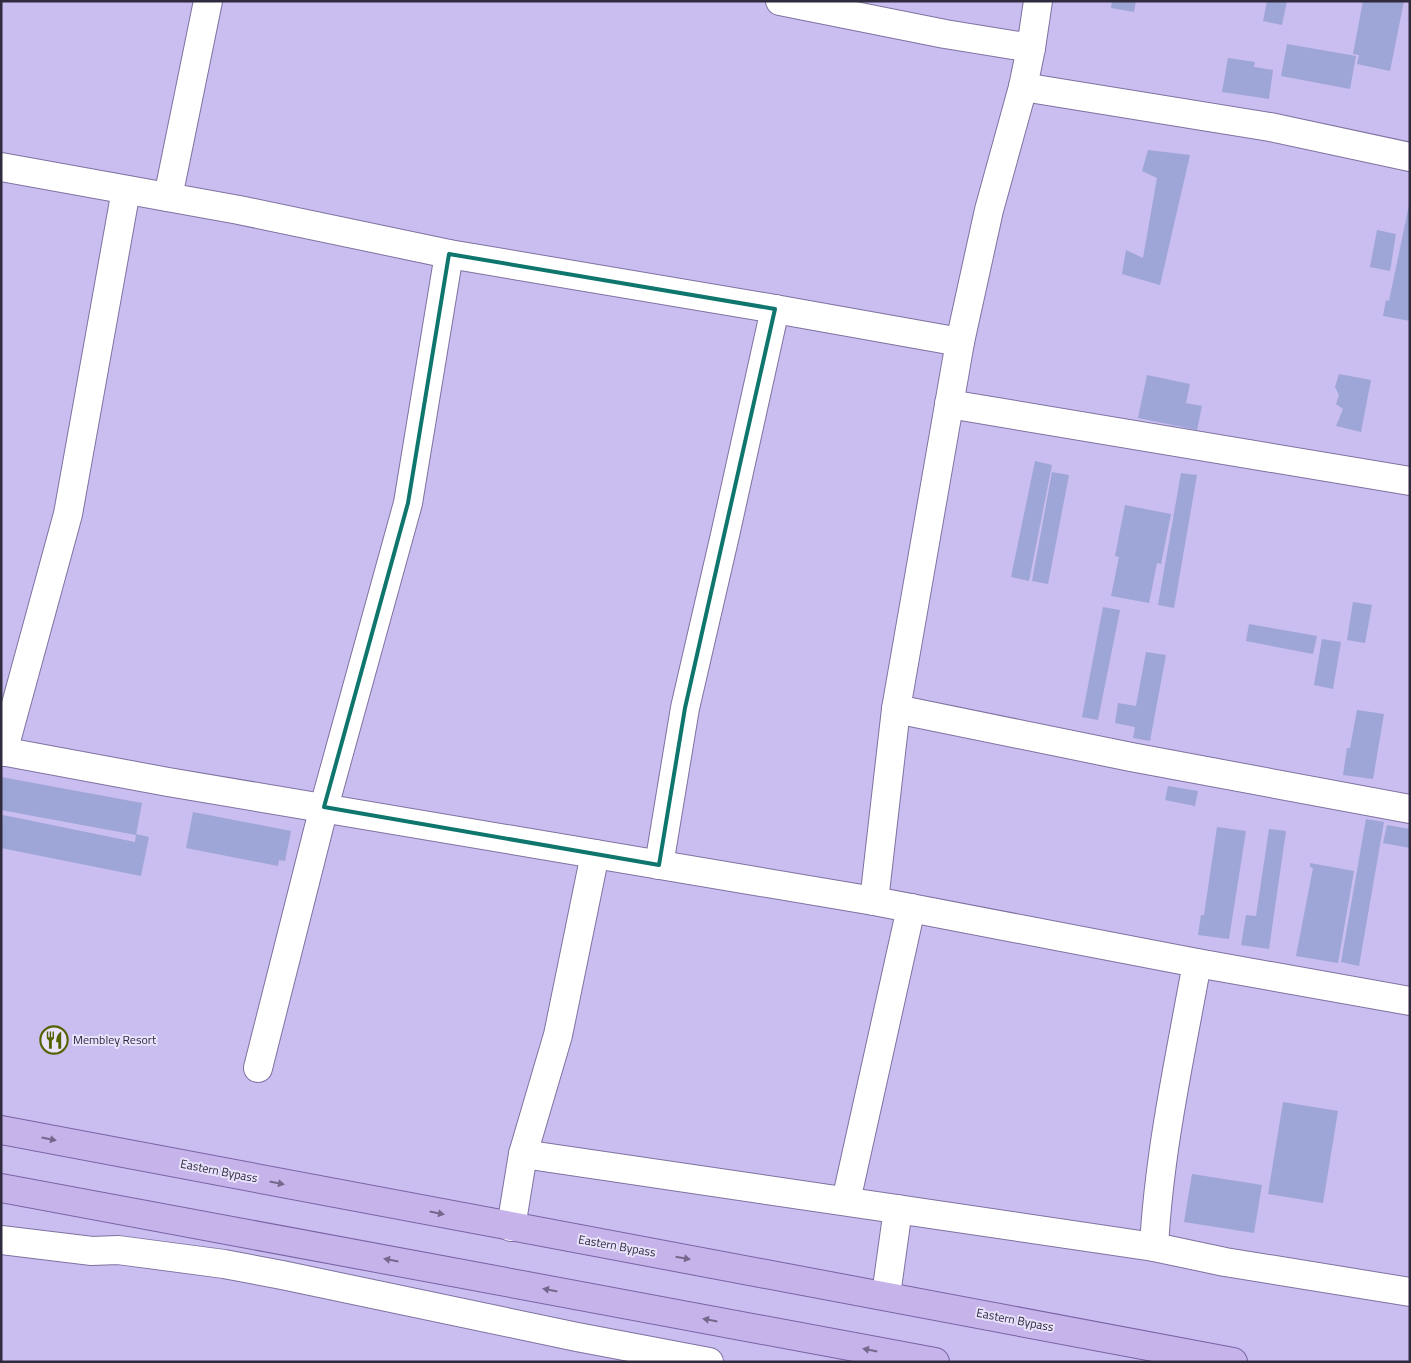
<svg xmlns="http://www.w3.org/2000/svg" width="1411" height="1363" font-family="'Titillium Web',sans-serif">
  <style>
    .building { fill: #9da6d6 }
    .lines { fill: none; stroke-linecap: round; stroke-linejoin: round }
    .minor-casing { stroke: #7f72a0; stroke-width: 30 }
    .major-casing { stroke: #7863a5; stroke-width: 30 }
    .minor { stroke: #fff; stroke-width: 28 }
    .major { stroke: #c5b3ea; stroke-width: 28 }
    .oneway { fill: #74688c }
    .marked { fill: none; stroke: #0f766e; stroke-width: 4; stroke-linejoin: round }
    .labels { text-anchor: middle; stroke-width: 4; stroke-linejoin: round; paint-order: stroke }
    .poi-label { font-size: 12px; fill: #312b3f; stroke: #e8e2fc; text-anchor: start }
    .street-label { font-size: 12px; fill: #312b3f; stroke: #e8e2fc }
  </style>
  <rect width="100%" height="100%" fill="#cabdef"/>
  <g class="building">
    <polygon points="1112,1 1136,1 1134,12 1111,8"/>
    <polygon points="1267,1 1287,1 1282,25 1263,21"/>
    <polygon points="1363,1 1404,1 1390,71 1357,64 1359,55 1353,54"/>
    <polygon points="1287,44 1356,56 1350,89 1281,76"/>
    <polygon points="1228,58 1255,62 1254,67 1273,70 1269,99 1222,92"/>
    <polygon points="1148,150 1190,155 1160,285 1122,274 1126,250 1143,258 1157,178 1142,171"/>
    <polygon points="1409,205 1410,205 1410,321 1383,316 1386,300 1389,301"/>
    <polygon points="1377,230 1396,234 1390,271 1370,267"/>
    <polygon points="1339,374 1371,380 1361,432 1336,426 1343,409 1336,404 1339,395 1335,387"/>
    <polygon points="1147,375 1190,384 1186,403 1202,406 1197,430 1138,418"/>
    <polygon points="1035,461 1052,465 1029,581 1011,577"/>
    <polygon points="1052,472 1069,475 1048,584 1032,581"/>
    <polygon points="1181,473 1197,475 1174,608 1158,605"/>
    <polygon points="1125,505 1171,514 1161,564 1157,563 1149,603 1111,596 1119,557 1115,556"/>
    <polygon points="1353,602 1372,605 1365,643 1347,640"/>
    <polygon points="1103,607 1120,610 1098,720 1082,717"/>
    <polygon points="1249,624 1317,636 1313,654 1246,641"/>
    <polygon points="1322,639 1341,642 1333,689 1314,685"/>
    <polygon points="1146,652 1166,655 1150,741 1133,738 1135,727 1115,723 1118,703 1136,706"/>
    <polygon points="1357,710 1384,714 1373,779 1343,775 1347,748 1350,748"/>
    <polygon points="1,777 142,803 136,835 1,810"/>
    <polygon points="1168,786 1198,791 1195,806 1165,800"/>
    <polygon points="193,812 291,831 285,861 279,860 278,866 186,848"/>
    <polygon points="3,815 135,842 136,834 149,837 141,876 1,848 1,823"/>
    <polygon points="1366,819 1384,822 1359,966 1341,962"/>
    <polygon points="1387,825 1410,829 1410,848 1383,843"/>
    <polygon points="1217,827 1246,831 1229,939 1198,935 1201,915 1204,915"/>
    <polygon points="1269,829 1286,831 1269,949 1241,945 1246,915 1256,916"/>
    <polygon points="1310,863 1354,871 1338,963 1296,956 1313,868 1310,867"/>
    <polygon points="1283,1102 1338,1111 1323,1203 1268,1194"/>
    <polygon points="1192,1174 1262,1185 1254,1233 1184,1222"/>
  </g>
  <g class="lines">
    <g class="minor-casing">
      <g id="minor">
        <polyline points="780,1 945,34 1031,48"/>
        <polyline points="1023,87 1270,127 1410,157"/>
        <polyline points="1,167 239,210 449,254 775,309 960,342"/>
        <polyline points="168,197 208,1"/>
        <polyline points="949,404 1410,481"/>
        <polyline points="896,709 1131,757 1410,809"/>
        <polyline points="1,751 168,782 874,901 1197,963 1410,1001"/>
        <polyline points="3,752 68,514 126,190"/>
        <polyline points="659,865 685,708 725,535 775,309"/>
        <polyline points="874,901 896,709 960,342 989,210 1023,87 1031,48 1038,1"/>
        <path d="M 1197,963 C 1180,1057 1159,1152 1154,1247 L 1225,1262 L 1410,1292"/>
        <polyline points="258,1068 324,807 408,503 449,254"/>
        <polyline points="523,1154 1154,1247"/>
        <polyline points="846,1201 911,908"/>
        <polyline points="511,1227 523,1154 558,1035 595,854"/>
        <polyline points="1,1240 92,1251 118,1250 224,1264 282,1275 577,1337 709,1362"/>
        <polyline points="886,1295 898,1209"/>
      </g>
    </g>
    <g class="major-casing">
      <g id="major">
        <path d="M 1,1130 C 411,1208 822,1283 1233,1362"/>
        <polyline points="1,1188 935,1362"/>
      </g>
    </g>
    <use href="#minor" class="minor"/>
    <use href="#major" class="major"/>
  </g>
  <defs><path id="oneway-solid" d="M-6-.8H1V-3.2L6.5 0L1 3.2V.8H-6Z" transform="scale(1.25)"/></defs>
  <g class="oneway">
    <use href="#oneway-solid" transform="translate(49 1139) rotate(11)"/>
    <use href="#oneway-solid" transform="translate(277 1183) rotate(11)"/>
    <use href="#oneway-solid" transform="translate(437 1213) rotate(11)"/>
    <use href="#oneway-solid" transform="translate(683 1258) rotate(10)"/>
    <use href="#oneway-solid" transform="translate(391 1260) rotate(-169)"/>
    <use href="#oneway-solid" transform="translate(550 1290) rotate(-169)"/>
    <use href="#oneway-solid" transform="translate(710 1320) rotate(-169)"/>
    <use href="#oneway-solid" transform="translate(870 1350) rotate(-169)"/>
  </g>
  <path class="marked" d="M 449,254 L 775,309 L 685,708 L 659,865 L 324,807 L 408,503 Z"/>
  <defs>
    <g id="restaurant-ring" transform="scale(1.4375)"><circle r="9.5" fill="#e8e2fc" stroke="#566100" stroke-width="1.5"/><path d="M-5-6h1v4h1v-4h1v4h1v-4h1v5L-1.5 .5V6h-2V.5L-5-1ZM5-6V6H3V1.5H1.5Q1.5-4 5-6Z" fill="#566100"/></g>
  </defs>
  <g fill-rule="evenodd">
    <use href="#restaurant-ring" x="54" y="1040"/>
  </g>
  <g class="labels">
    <g class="poi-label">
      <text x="73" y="1044">Membley Resort</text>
    </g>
    <g class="street-label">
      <text transform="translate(219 1171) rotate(11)" y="4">Eastern Bypass</text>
      <text transform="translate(617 1246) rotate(10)" y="4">Eastern Bypass</text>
      <text transform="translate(1015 1320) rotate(11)" y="4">Eastern Bypass</text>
    </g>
  </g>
  <rect width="1411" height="1363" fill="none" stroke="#312b3f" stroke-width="5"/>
</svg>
